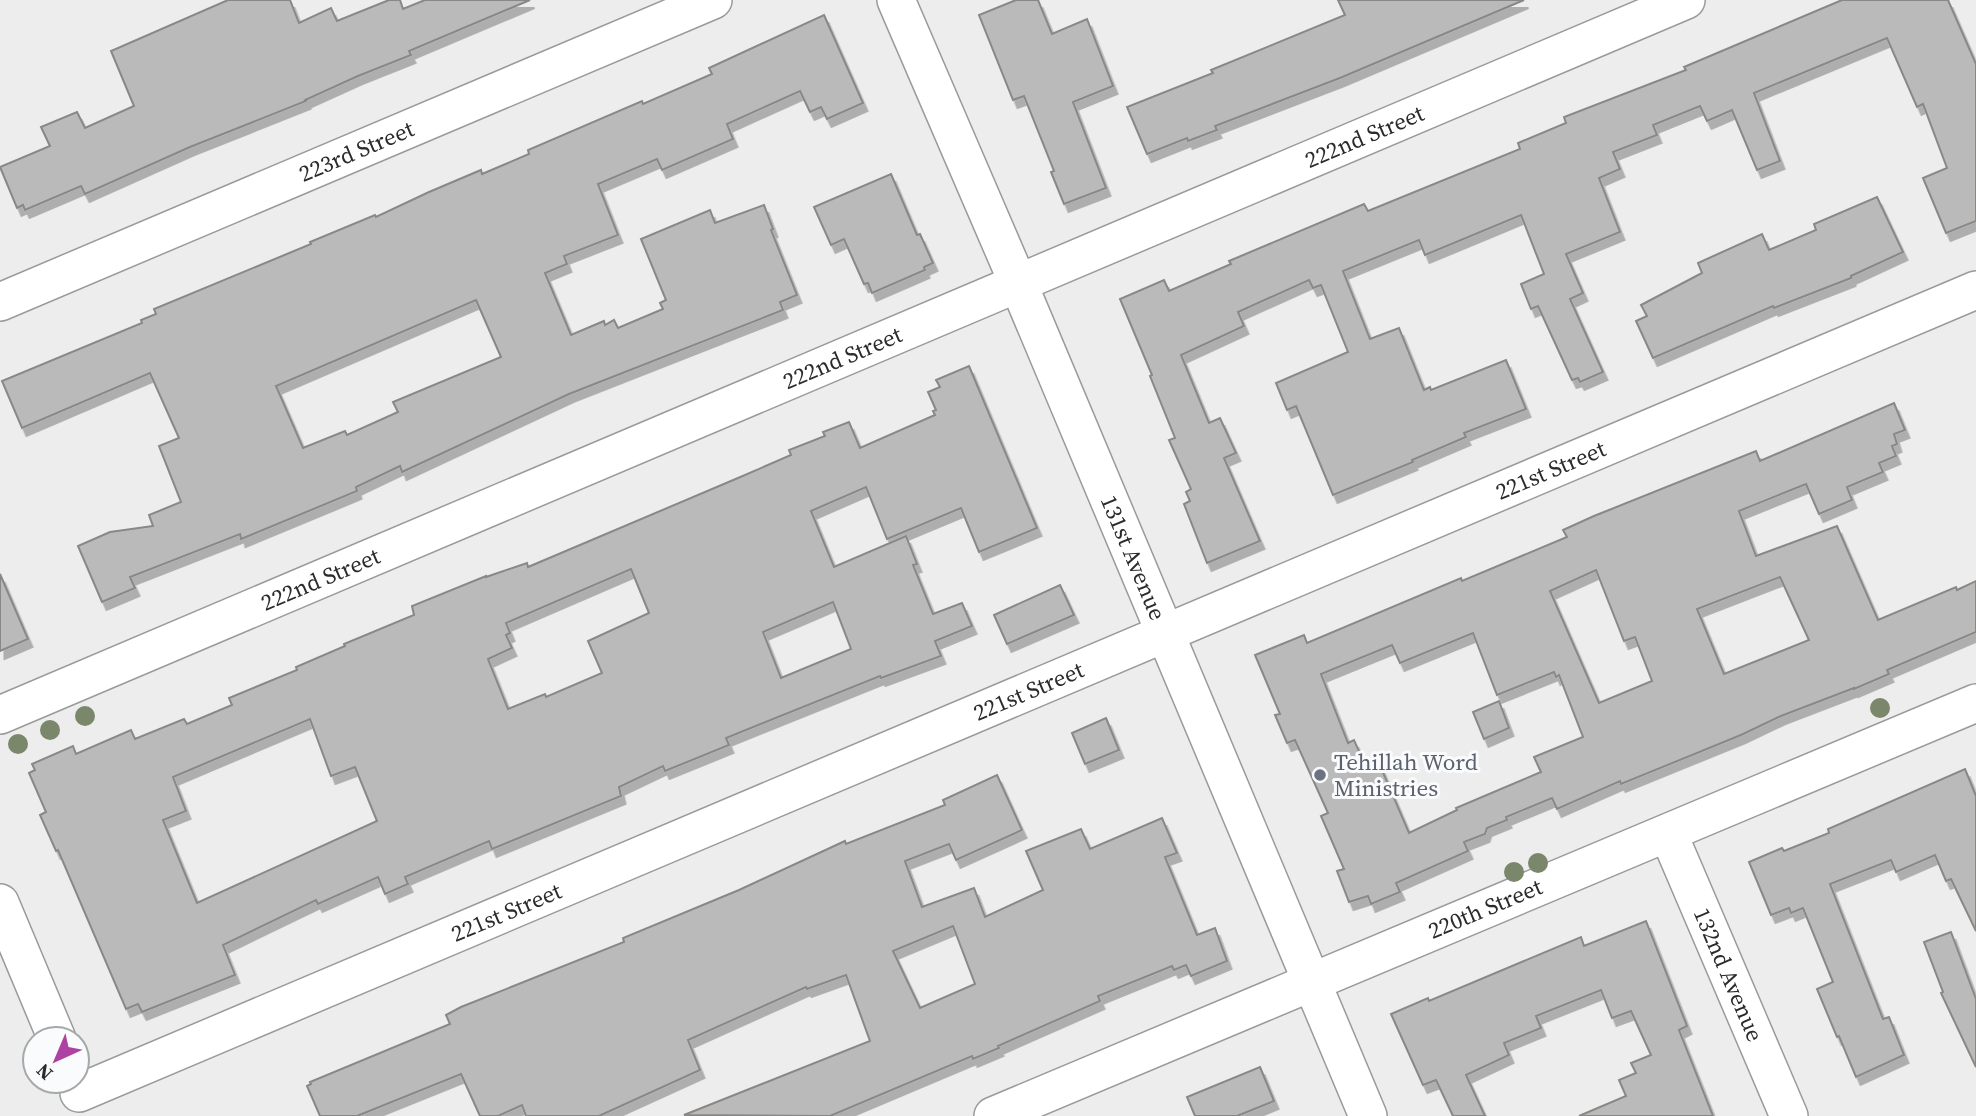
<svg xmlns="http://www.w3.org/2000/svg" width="1976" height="1116" font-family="'Source Serif 4',serif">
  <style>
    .building { fill: #bbbaba; stroke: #898887; stroke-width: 2; fill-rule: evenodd; filter: url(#shadow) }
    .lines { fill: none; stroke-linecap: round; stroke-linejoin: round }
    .street-casing { stroke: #9a9a9b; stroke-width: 40 }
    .street { stroke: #fff; stroke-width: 37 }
    .tree { fill: #7a876b }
    .worship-dot { fill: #6b7280; stroke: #fafbfc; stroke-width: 2.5 }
    .labels { text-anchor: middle; stroke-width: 6; stroke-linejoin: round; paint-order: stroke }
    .street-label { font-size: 23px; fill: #2a2b2b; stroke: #fafbfc }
    .worship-label { font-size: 23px; fill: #5b616d; stroke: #fafbfc; text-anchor: start }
  </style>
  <defs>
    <filter id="shadow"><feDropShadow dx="4.5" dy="8" stdDeviation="0" flood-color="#0004"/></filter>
  </defs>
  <rect width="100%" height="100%" fill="#ededee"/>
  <g class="building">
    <polygon points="228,0 290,0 299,23 331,8 337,21 389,0 400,0 403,9 425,0 530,0 409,51 411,55 358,76 305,100 306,101 190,147 85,194 81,186 25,210 23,205 17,208 0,167 50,146 41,127 77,112 85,128 134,106 111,51"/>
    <polygon points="1016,0 1038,0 1052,34 1087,19 1113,86 1073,102 1106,188 1064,204 1051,172 1054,171 1024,96 1013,100 979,15"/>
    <polygon points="1338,0 1524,0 1340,78 1215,126 1217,130 1188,141 1187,138 1147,154 1127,107 1213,73 1211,70 1345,15"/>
    <polygon points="1842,0 1948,0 1976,64 1976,221 1946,233 1923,178 1947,168 1923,104 1917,107 1887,38 1754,93 1780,161 1757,170 1732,110 1707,121 1700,106 1653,125 1657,135 1613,152 1620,169 1599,178 1620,232 1566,254 1583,293 1570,299 1603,372 1580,382 1578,378 1572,380 1538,306 1531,309 1521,284 1544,274 1521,215 1425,255 1419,240 1343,271 1370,339 1399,328 1424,390 1430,387 1431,390 1506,360 1526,409 1464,433 1466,437 1412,460 1413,462 1333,495 1296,406 1287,410 1276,383 1348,352 1321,285 1313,288 1309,280 1238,312 1244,326 1181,355 1209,423 1220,418 1236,453 1224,458 1260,541 1207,563 1184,504 1190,501 1186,492 1191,489 1169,440 1175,438 1150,376 1152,375 1120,299 1164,280 1169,291 1231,264 1229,261 1364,204 1368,211 1520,149 1518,143 1566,123 1564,117 1686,70 1684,67"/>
    <path d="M 824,15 L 863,103 L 827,119 L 821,107 L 810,112 L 800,91 L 727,124 L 733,139 L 662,170 L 657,159 L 598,184 L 618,235 L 564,256 L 567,264 L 545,273 L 571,335 L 604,321 L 605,325 L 614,320 L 618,328 L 663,309 L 660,303 L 666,300 L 641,239 L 710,210 L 715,223 L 764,205 L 773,229 L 771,230 L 797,295 L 780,302 L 783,310 L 569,394 L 402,472 L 400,466 L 356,487 L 357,491 L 241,539 L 240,534 L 130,577 L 135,588 L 102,602 L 78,546 L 110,532 L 153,526 L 149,515 L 181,502 L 159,446 L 179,438 L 150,373 L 22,428 L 2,381 L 142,323 L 141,320 L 156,314 L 154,309 L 311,244 L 310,242 L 375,215 L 376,217 L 429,192 L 481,170 L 482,174 L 529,154 L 528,150 L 642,101 L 643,104 L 712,74 L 709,68 ZM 476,300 L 501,357 L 393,402 L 398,412 L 347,435 L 345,431 L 303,448 L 276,386 Z"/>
    <polygon points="891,174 917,235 920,234 933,263 924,267 925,270 872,293 868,283 864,284 844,239 831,245 814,207"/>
    <polygon points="1877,197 1903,252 1851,276 1851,278 1774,308 1773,306 1653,358 1636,321 1647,316 1641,305 1702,273 1698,263 1762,234 1769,250 1816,230 1814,224"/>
    <path d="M 969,366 L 1037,528 L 979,552 L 961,508 L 887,539 L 866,487 L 811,511 L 834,567 L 906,536 L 917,564 L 913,565 L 933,614 L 962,603 L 972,626 L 935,641 L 941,656 L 881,678 L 880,676 L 726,738 L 729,745 L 665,771 L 663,766 L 619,787 L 621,796 L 492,849 L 489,841 L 405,877 L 408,884 L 385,894 L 378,877 L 318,904 L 316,900 L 223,945 L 235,975 L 142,1012 L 138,1004 L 126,1009 L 58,850 L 56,851 L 40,815 L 46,812 L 29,773 L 35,770 L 32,764 L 73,746 L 76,754 L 131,730 L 135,739 L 184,719 L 187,724 L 232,705 L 229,698 L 297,670 L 296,667 L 345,646 L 344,644 L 414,615 L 412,606 L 486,576 L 486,577 L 527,563 L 528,567 L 738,478 L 791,455 L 789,450 L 825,436 L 823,432 L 849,422 L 860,448 L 935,415 L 933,411 L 936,410 L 928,392 L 940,387 L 936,380 ZM 631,569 L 649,613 L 588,641 L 602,673 L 546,697 L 545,694 L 508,709 L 488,659 L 512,648 L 506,635 L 510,633 L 506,623 ZM 833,602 L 851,649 L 781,678 L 763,632 ZM 310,719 L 331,776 L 355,767 L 377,821 L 197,903 L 163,820 L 186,811 L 173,777 Z"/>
    <path d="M 1894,403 L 1905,430 L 1894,434 L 1897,444 L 1892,446 L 1896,456 L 1879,463 L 1883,472 L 1847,487 L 1852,500 L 1819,514 L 1806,484 L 1739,511 L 1756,556 L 1837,526 L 1878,620 L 1956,587 L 1957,590 L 1976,581 L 1976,632 L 1887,670 L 1889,674 L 1854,689 L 1854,688 L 1781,716 L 1741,735 L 1621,784 L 1620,781 L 1557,809 L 1552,798 L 1506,817 L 1507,820 L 1487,828 L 1485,834 L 1464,842 L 1468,851 L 1396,883 L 1400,892 L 1371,904 L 1368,896 L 1349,902 L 1337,871 L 1344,869 L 1321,816 L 1328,813 L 1295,740 L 1287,743 L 1275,715 L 1280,714 L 1255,655 L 1304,635 L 1307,643 L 1461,578 L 1462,581 L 1567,537 L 1563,530 L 1594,516 L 1756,451 L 1760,461 ZM 1596,570 L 1624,641 L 1635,637 L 1652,681 L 1599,703 L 1550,591 ZM 1780,577 L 1809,640 L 1724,674 L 1697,609 ZM 1473,633 L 1497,695 L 1554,672 L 1556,677 L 1559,675 L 1583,737 L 1534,757 L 1541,772 L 1456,808 L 1457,810 L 1409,833 L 1379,763 L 1367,769 L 1354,740 L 1348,743 L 1321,674 L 1392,645 L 1400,663 Z"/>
    <polygon points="0,574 28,639 0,651"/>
    <polygon points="1060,585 1074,615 1007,644 994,615"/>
    <polygon points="1499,701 1509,728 1484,739 1473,712"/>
    <polygon points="1106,718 1119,750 1085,764 1072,733"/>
    <polygon points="1965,769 1976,796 1976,931 1951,879 1946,881 1935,855 1896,872 1891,860 1830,884 1883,1019 1889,1017 1904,1055 1856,1077 1839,1036 1837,1037 1817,989 1833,982 1803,908 1791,913 1789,908 1771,915 1749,862 1782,848 1784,851 1829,833 1828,829"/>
    <path d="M 997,775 L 1022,830 L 956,860 L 949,844 L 905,861 L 922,907 L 974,888 L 985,917 L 1043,890 L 1026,851 L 1081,829 L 1090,849 L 1162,818 L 1177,853 L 1165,857 L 1197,935 L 1215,928 L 1227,961 L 1191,976 L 1186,965 L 1174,970 L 1172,966 L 1098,996 L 1100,1001 L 998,1046 L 999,1048 L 973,1059 L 972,1056 L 830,1116 L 684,1115 L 870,1041 L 846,975 L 807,989 L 806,987 L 688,1040 L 700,1070 L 599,1116 L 526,1116 L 522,1105 L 498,1116 L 480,1116 L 461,1074 L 357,1116 L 320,1116 L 307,1086 L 311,1084 L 310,1082 L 450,1024 L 446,1015 L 461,1007 L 624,942 L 623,938 L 739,890 L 845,841 L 846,844 L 945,805 L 943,800 ZM 953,926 L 975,984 L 920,1008 L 893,951 Z"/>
    <polygon points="1646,921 1687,1026 1679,1030 1713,1116 1579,1116 1626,1096 1619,1080 1636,1073 1631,1063 1651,1055 1631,1011 1612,1018 1601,990 1536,1016 1541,1028 1504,1043 1509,1055 1466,1075 1485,1116 1453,1116 1436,1080 1423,1085 1391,1014 1428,998 1429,1001 1581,937 1584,946"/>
    <polygon points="1951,932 1976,999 1976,1067 1941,993 1943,992 1924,942"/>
    <polygon points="1260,1067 1274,1101 1237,1116 1195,1116 1187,1097"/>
  </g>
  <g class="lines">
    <g class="street-casing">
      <g id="street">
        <path id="s1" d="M 896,0 L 1018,283 L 1368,1116"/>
        <path id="s2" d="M 0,302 L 713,0"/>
        <path id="s3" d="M 0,715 L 1686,0"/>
        <path id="s4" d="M 1668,833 L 1789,1116"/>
        <polyline points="0,903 57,1039"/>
        <path id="s5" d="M 79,1093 L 1976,290"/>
        <path id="s6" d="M 993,1116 C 1320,976 1649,841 1976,703"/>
      </g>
    </g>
    <use href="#street" class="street"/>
  </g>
  <g class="tree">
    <circle cx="1880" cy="708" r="10"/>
    <circle cx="85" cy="716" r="10"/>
    <circle cx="50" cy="730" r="10"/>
    <circle cx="18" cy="744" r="10"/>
    <circle cx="1538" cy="863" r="10"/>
    <circle cx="1514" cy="872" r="10"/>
  </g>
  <circle class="worship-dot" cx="1320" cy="775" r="7"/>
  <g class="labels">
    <g class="street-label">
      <text dy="8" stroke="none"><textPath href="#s3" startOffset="1482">222nd Street</textPath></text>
      <text dy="8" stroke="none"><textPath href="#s2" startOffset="387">223rd Street</textPath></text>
      <text dy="8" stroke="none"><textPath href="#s3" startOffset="915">222nd Street</textPath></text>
      <text dy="8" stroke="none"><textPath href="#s5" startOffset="1598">221st Street</textPath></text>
      <text dy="8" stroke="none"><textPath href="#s1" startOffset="606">131st Avenue</textPath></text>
      <text dy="8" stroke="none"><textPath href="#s3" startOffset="348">222nd Street</textPath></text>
      <text dy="8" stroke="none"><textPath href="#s5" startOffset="1031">221st Street</textPath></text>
      <text dy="8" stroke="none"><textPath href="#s6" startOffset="534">220th Street</textPath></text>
      <text dy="8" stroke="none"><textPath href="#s5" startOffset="464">221st Street</textPath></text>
      <text dy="8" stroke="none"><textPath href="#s4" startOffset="154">132nd Avenue</textPath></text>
    </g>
    <g class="worship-label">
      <text x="1334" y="770">Tehillah Word<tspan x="1334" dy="26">Ministries</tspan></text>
    </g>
  </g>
  <g transform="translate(56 1060) rotate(224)"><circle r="33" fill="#fafbfc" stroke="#a7a8a8" stroke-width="2"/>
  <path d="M0-5L12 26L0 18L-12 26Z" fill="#ae42a2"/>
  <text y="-10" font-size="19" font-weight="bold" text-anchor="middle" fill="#2a2b2b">N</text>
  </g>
</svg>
